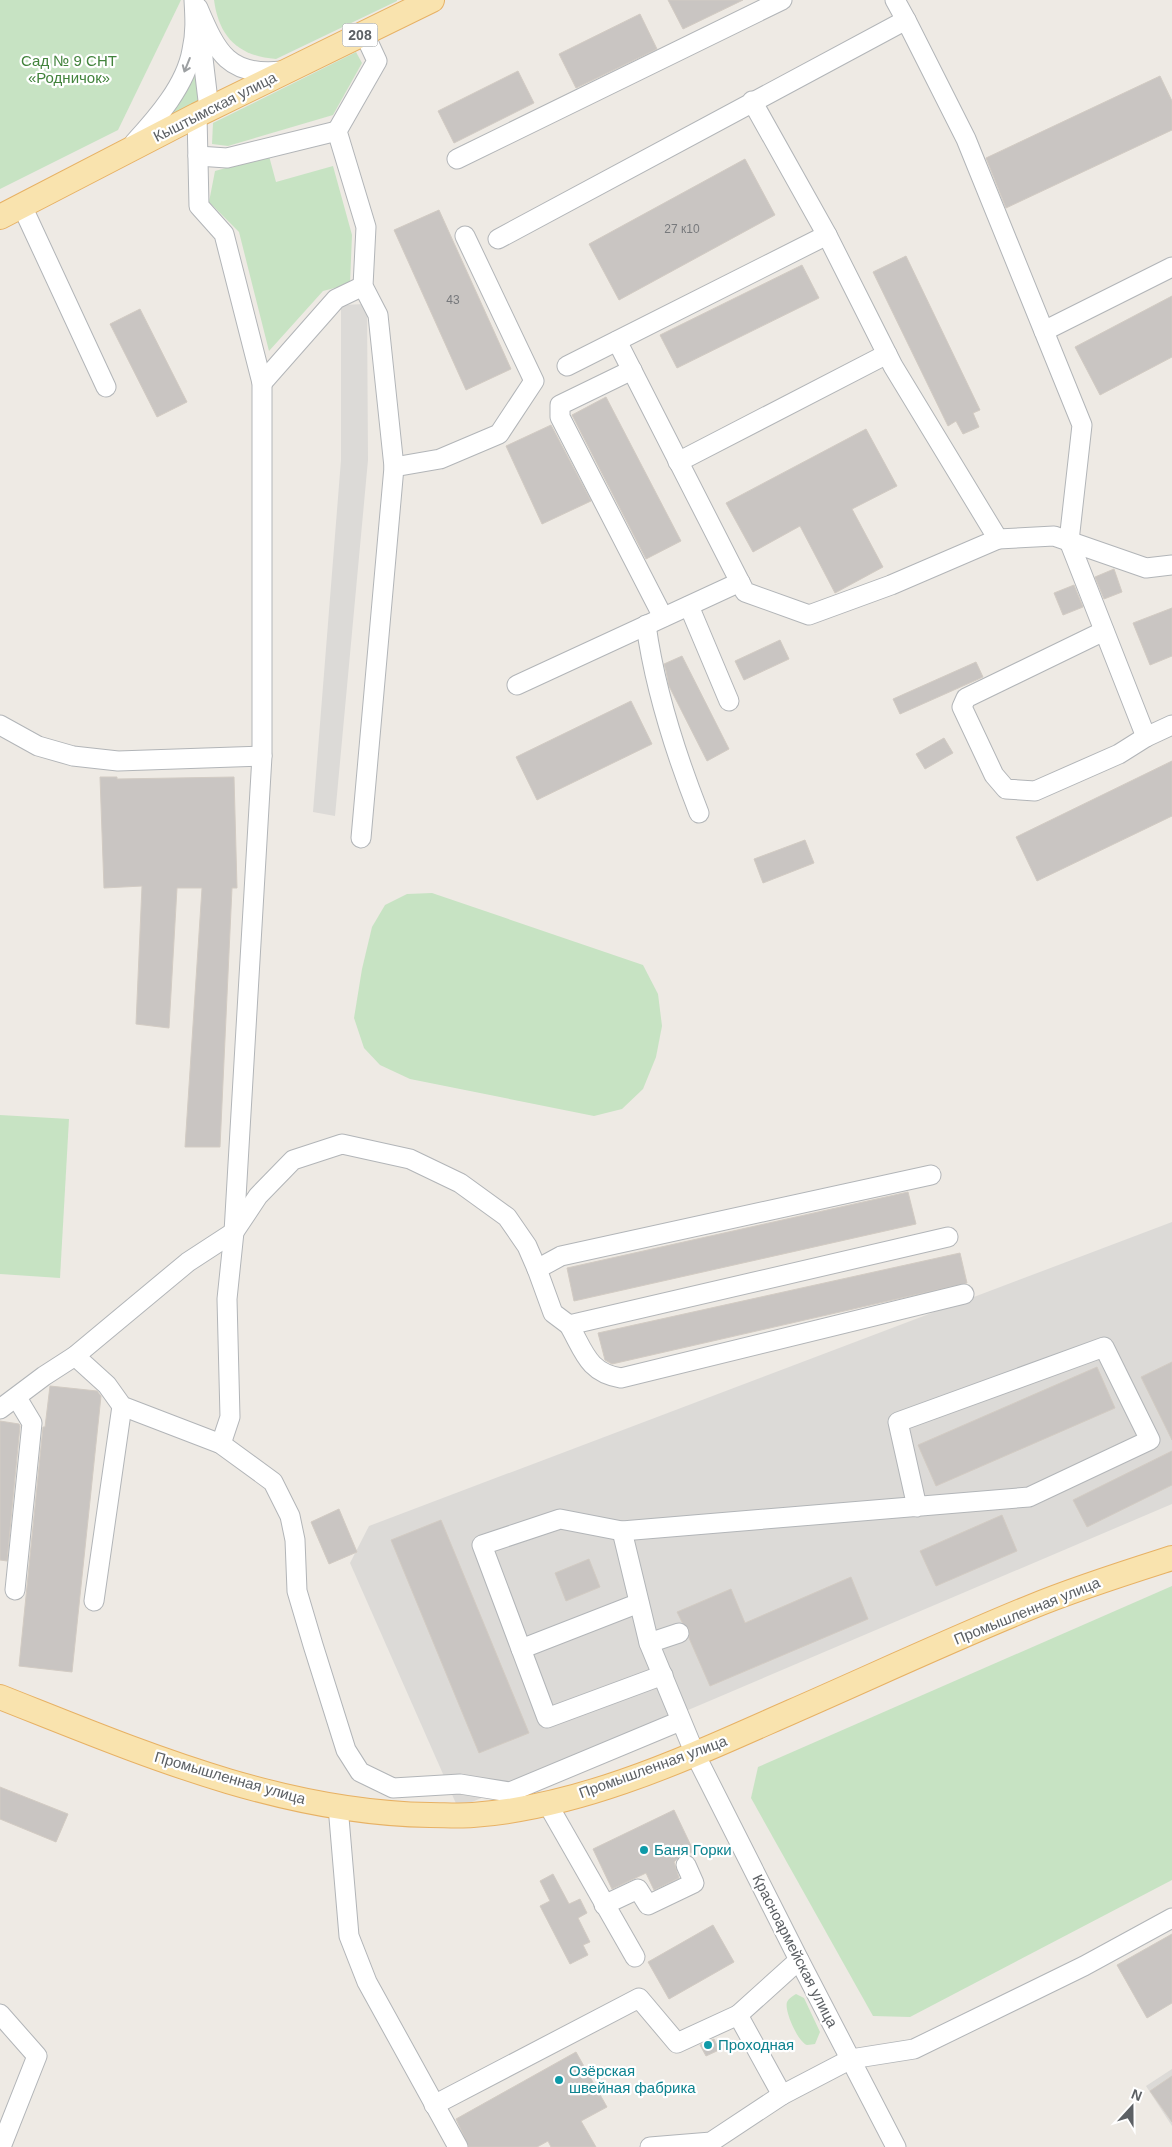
<svg xmlns="http://www.w3.org/2000/svg" width="1172" height="2147" font-family="Helvetica,sans-serif">
  <style>
    .industrial { fill: #dcdad7 }
    .green { fill: #c7e3c3 }
    .building { fill: #c9c5c2; stroke: #d2cbc3 }
    .lines { fill: none; stroke-linecap: round; stroke-linejoin: round }
    .minor-casing { stroke: #b2b5b8; stroke-width: 21 }
    .major-casing { stroke: #e7b164; stroke-width: 26 }
    .minor { stroke: #fff; stroke-width: 19 }
    .major { stroke: #f9e3ae; stroke-width: 24 }
    .oneway { stroke: #9da0a2 }
    .culture-dot { fill: #0f9aa8; stroke: #fff; stroke-width: 2 }
    .labels { text-anchor: middle; stroke-width: 4.5; stroke-linejoin: round; paint-order: stroke }
    .number-label { font-size: 12px; fill: #77797c }
    .shield { fill: #fff; stroke: #8d9092; stroke-width: 1 }
    .shield-label { font-size: 14px; font-weight: bold; fill: #5c6064 }
    .park-label { font-size: 15px; fill: #42833c; stroke: #fff }
    .street-label { font-size: 15px; fill: #5c6064; stroke: #fff }
    .culture-label { font-size: 15px; fill: #0d838f; stroke: #fff; text-anchor: start }
  </style>
  <rect width="100%" height="100%" fill="#eeeae4"/>
  <g class="industrial">
    <polygon points="367,304 368,460 335,816 313,812 341,460 341,305"/>
    <polygon points="1172,1222 1172,1504 458,1808 350,1563 369,1526"/>
    <polygon points="1172,2069 1172,2126 1146,2086"/>
  </g>
  <g class="green">
    <polygon points="0,0 181,0 118,130 0,189"/>
    <path d="M 214,0 L 397,0 L 397,1 L 276,59 C 238,56 219,37 214,0 Z"/>
    <polygon points="356,52 362,63 333,115 228,146 212,144 213,123"/>
    <polygon points="194,63 201,103 170,118 169,114"/>
    <polygon points="269,156 276,182 333,166 352,235 350,284 323,291 269,351 239,232 209,202 215,171"/>
    <polygon points="432,893 643,965 658,994 662,1026 656,1057 643,1089 622,1109 594,1116 410,1079 380,1065 364,1048 354,1018 362,969 372,927 385,905 407,894"/>
    <polygon points="0,1115 69,1119 60,1278 0,1274"/>
    <polygon points="1172,1586 1172,1880 910,2017 873,2016 751,1798 758,1767"/>
    <path d="M 796,1994 L 804,1998 L 820,2032 L 815,2044 C 813,2044 810,2045 807,2045 C 798,2042 784,2011 787,2002 C 789,1998 793,1996 796,1994 Z"/>
  </g>
  <g class="building">
    <polygon points="668,0 743,0 683,29"/>
    <polygon points="640,14 657,49 576,88 559,54"/>
    <polygon points="518,71 534,103 454,143 438,111"/>
    <polygon points="1160,76 1172,101 1172,130 1006,208 986,158"/>
    <polygon points="745,159 775,215 619,300 589,244"/>
    <polygon points="439,210 511,369 466,390 394,230"/>
    <polygon points="906,256 980,410 973,413 979,427 963,434 956,421 948,426 873,272"/>
    <polygon points="802,265 819,298 677,368 660,335"/>
    <polygon points="1172,296 1172,357 1100,395 1075,347"/>
    <polygon points="140,309 187,402 157,417 110,324"/>
    <polygon points="606,397 681,541 646,559 572,415"/>
    <polygon points="551,425 591,501 542,524 506,446"/>
    <polygon points="866,429 897,486 852,509 883,567 835,593 800,526 753,552 726,503"/>
    <polygon points="1114,569 1122,592 1104,599 1095,577"/>
    <polygon points="1074,585 1083,607 1063,615 1054,593"/>
    <polygon points="1172,608 1172,656 1150,665 1133,623"/>
    <polygon points="780,640 789,659 744,680 735,661"/>
    <polygon points="682,656 729,749 707,761 669,686 666,671 664,664"/>
    <polygon points="976,662 983,677 900,714 893,699"/>
    <polygon points="631,701 652,744 537,800 516,757"/>
    <polygon points="944,738 953,753 925,769 916,754"/>
    <polygon points="1172,761 1172,816 1037,881 1016,837"/>
    <polygon points="100,777 117,777 117,779 234,777 237,888 232,888 220,1147 185,1147 202,888 177,888 169,1028 136,1024 142,886 104,888"/>
    <polygon points="805,840 814,863 763,883 754,859"/>
    <polygon points="908,1192 916,1224 574,1301 567,1268"/>
    <polygon points="960,1253 967,1283 612,1364 605,1360 598,1333"/>
    <polygon points="1172,1362 1172,1440 1141,1377"/>
    <polygon points="1097,1367 1115,1408 936,1486 918,1445"/>
    <polygon points="50,1386 97,1391 101,1396 72,1672 19,1666 43,1427 45,1427"/>
    <polygon points="0,1421 19,1424 20,1426 7,1561 0,1560"/>
    <polygon points="1172,1451 1172,1485 1087,1527 1073,1500"/>
    <polygon points="339,1509 357,1552 329,1564 311,1522"/>
    <polygon points="1002,1515 1017,1551 936,1586 920,1551"/>
    <polygon points="441,1520 529,1733 479,1753 391,1540"/>
    <polygon points="589,1559 600,1587 566,1601 555,1573"/>
    <polygon points="851,1577 868,1619 710,1686 689,1638 689,1629 682,1622 677,1612 731,1589 745,1623"/>
    <polygon points="0,1787 68,1814 56,1842 0,1819"/>
    <polygon points="674,1810 694,1852 681,1855 674,1862 679,1878 654,1890 646,1873 612,1889 593,1849"/>
    <polygon points="553,1874 569,1904 580,1899 587,1913 578,1918 590,1942 583,1945 588,1955 570,1964 540,1906 550,1901 540,1881"/>
    <polygon points="713,1925 734,1962 669,1999 648,1962"/>
    <polygon points="1172,1934 1172,2003 1147,2018 1117,1965"/>
    <polygon points="714,2039 719,2050 706,2056 700,2045"/>
    <polygon points="576,2052 607,2107 581,2121 596,2147 551,2147 548,2141 537,2147 469,2147 456,2119"/>
    <polygon points="1172,2076 1172,2122 1150,2091"/>
  </g>
  <g class="lines">
    <g class="minor-casing">
      <g id="minor">
        <path d="M 198,8 C 217,53 229,77 282,71"/>
        <polyline points="906,20 966,139 1082,425 1069,541 1146,737 1172,725"/>
        <polyline points="200,33 209,109"/>
        <polyline points="752,101 827,235 893,366 998,539 1054,536 1146,568 1172,565"/>
        <polyline points="197,115 199,206 224,234 262,383 262,756 234,1232 227,1299 230,1417 221,1444"/>
        <path d="M 134,143 C 157,118 186,85 192,50 C 196,33 195,17 194,0"/>
        <polyline points="198,156 227,158 337,131"/>
        <polyline points="457,159 782,0"/>
        <polyline points="22,206 106,387"/>
        <polyline points="498,239 906,20 895,0"/>
        <polyline points="1044,331 1172,267"/>
        <polyline points="617,341 745,592 809,615 891,585 998,539"/>
        <polyline points="567,366 827,235"/>
        <polyline points="632,370 560,405 560,417 663,617"/>
        <polyline points="262,383 336,299 363,286"/>
        <polyline points="678,462 887,354"/>
        <polyline points="394,467 440,459 499,434 534,381 465,236"/>
        <polyline points="689,606 729,701"/>
        <path d="M 646,625 C 655,690 675,752 699,813"/>
        <polyline points="1104,631 966,698 962,707 994,775 1006,789 1035,791 1119,754 1146,737"/>
        <polyline points="517,685 740,582"/>
        <polyline points="0,725 38,746 73,756 118,761 262,756"/>
        <polyline points="361,838 394,467 378,315 363,286 366,227 337,131 377,61 364,33"/>
        <polyline points="537,1269 561,1256 931,1175"/>
        <path d="M 569,1325 C 584,1351 588,1373 621,1378 L 964,1294"/>
        <polyline points="75,1356 107,1385 122,1406 221,1444 273,1482 290,1516 295,1540 297,1591 313,1645 346,1750 360,1772 393,1788 460,1784 510,1792 673,1724"/>
        <polyline points="0,1409 44,1376 75,1356 188,1262 234,1232 258,1196 293,1160 342,1144 410,1159 460,1183 507,1217 527,1246 537,1269 553,1313 569,1325 948,1237"/>
        <polyline points="622,1531 649,1643 695,1754 799,1960 896,2147"/>
        <polyline points="15,1590 32,1423 17,1398"/>
        <polyline points="94,1601 122,1406"/>
        <polyline points="649,1643 679,1633"/>
        <polyline points="521,1649 639,1603"/>
        <polyline points="663,1675 547,1718 482,1545 560,1519 622,1531 1029,1497 1150,1440 1104,1347 898,1422 917,1507"/>
        <polyline points="547,1803 635,1957"/>
        <polyline points="338,1806 349,1936 367,1982 458,2147"/>
        <polyline points="604,1905 638,1889 648,1905 694,1883 686,1865"/>
        <polyline points="799,1960 738,2015 782,2095 851,2059 914,2049 1084,1966 1172,1918"/>
        <polyline points="0,2014 37,2056 1,2147"/>
        <polyline points="434,2105 639,1998 677,2043 738,2015"/>
        <polyline points="650,2147 711,2142 782,2095"/>
      </g>
    </g>
    <g class="major-casing">
      <g id="major">
        <polyline points="0,217 197,115 432,0"/>
        <path d="M 0,1697 C 137,1751 279,1813 430,1815 C 444,1815 459,1816 473,1815 C 584,1807 691,1756 791,1712 C 871,1677 950,1640 1031,1607 C 1077,1588 1125,1573 1172,1558"/>
      </g>
    </g>
    <use href="#minor" class="minor"/>
    <use href="#major" class="major"/>
  </g>
  <defs><path id="oneway-shaft" d="M-6 0H5M1.5-3L5.5 0L1.5 3" fill="none" stroke-width="1.6" stroke-linecap="round" stroke-linejoin="round" transform="scale(1.25)"/></defs>
  <use class="oneway" href="#oneway-shaft" transform="translate(187 65) rotate(112)"/>
  <g class="culture-dot">
    <circle cx="644" cy="1850" r="5"/>
    <circle cx="708" cy="2045" r="5"/>
    <circle cx="559" cy="2080" r="5"/>
  </g>
  <g class="labels">
    <g class="number-label">
      <text x="682" y="233">27 к10</text>
      <text x="453" y="304">43</text>
    </g>
    <rect class="shield" x="342.5" y="23.5" width="35" height="23" rx="4"/>
    <g class="shield-label">
      <text x="360" y="40">208</text>
    </g>
    <g class="park-label">
      <text x="69" y="66">Сад № 9 СНТ<tspan x="69" dy="17">«Родничок»</tspan></text>
    </g>
    <g class="street-label">
      <text transform="translate(215 107) rotate(-27)" y="5">Кыштымская улица</text>
      <text transform="translate(1027 1611) rotate(-22)" y="5">Промышленная улица</text>
      <text transform="translate(653 1767) rotate(-20)" y="5">Промышленная улица</text>
      <text transform="translate(230 1778) rotate(16)" y="5">Промышленная улица</text>
      <text transform="translate(795 1951) rotate(63)" y="5">Красноармейская улица</text>
    </g>
    <g class="culture-label">
      <text x="654" y="1855">Баня Горки</text>
      <text x="718" y="2050">Проходная</text>
      <text x="569" y="2076">Озёрская<tspan x="569" dy="17">швейная фабрика</tspan></text>
    </g>
  </g>
  <g transform="translate(1132 2107) rotate(21)" stroke="#ffffff" stroke-width="4" paint-order="stroke">
  <path d="M0-4L9 19L0 12L-9 19Z" fill="#5c6064"/>
  <text y="-8" font-size="14" font-weight="bold" text-anchor="middle" fill="#5c6064">N</text>
  </g>
</svg>
